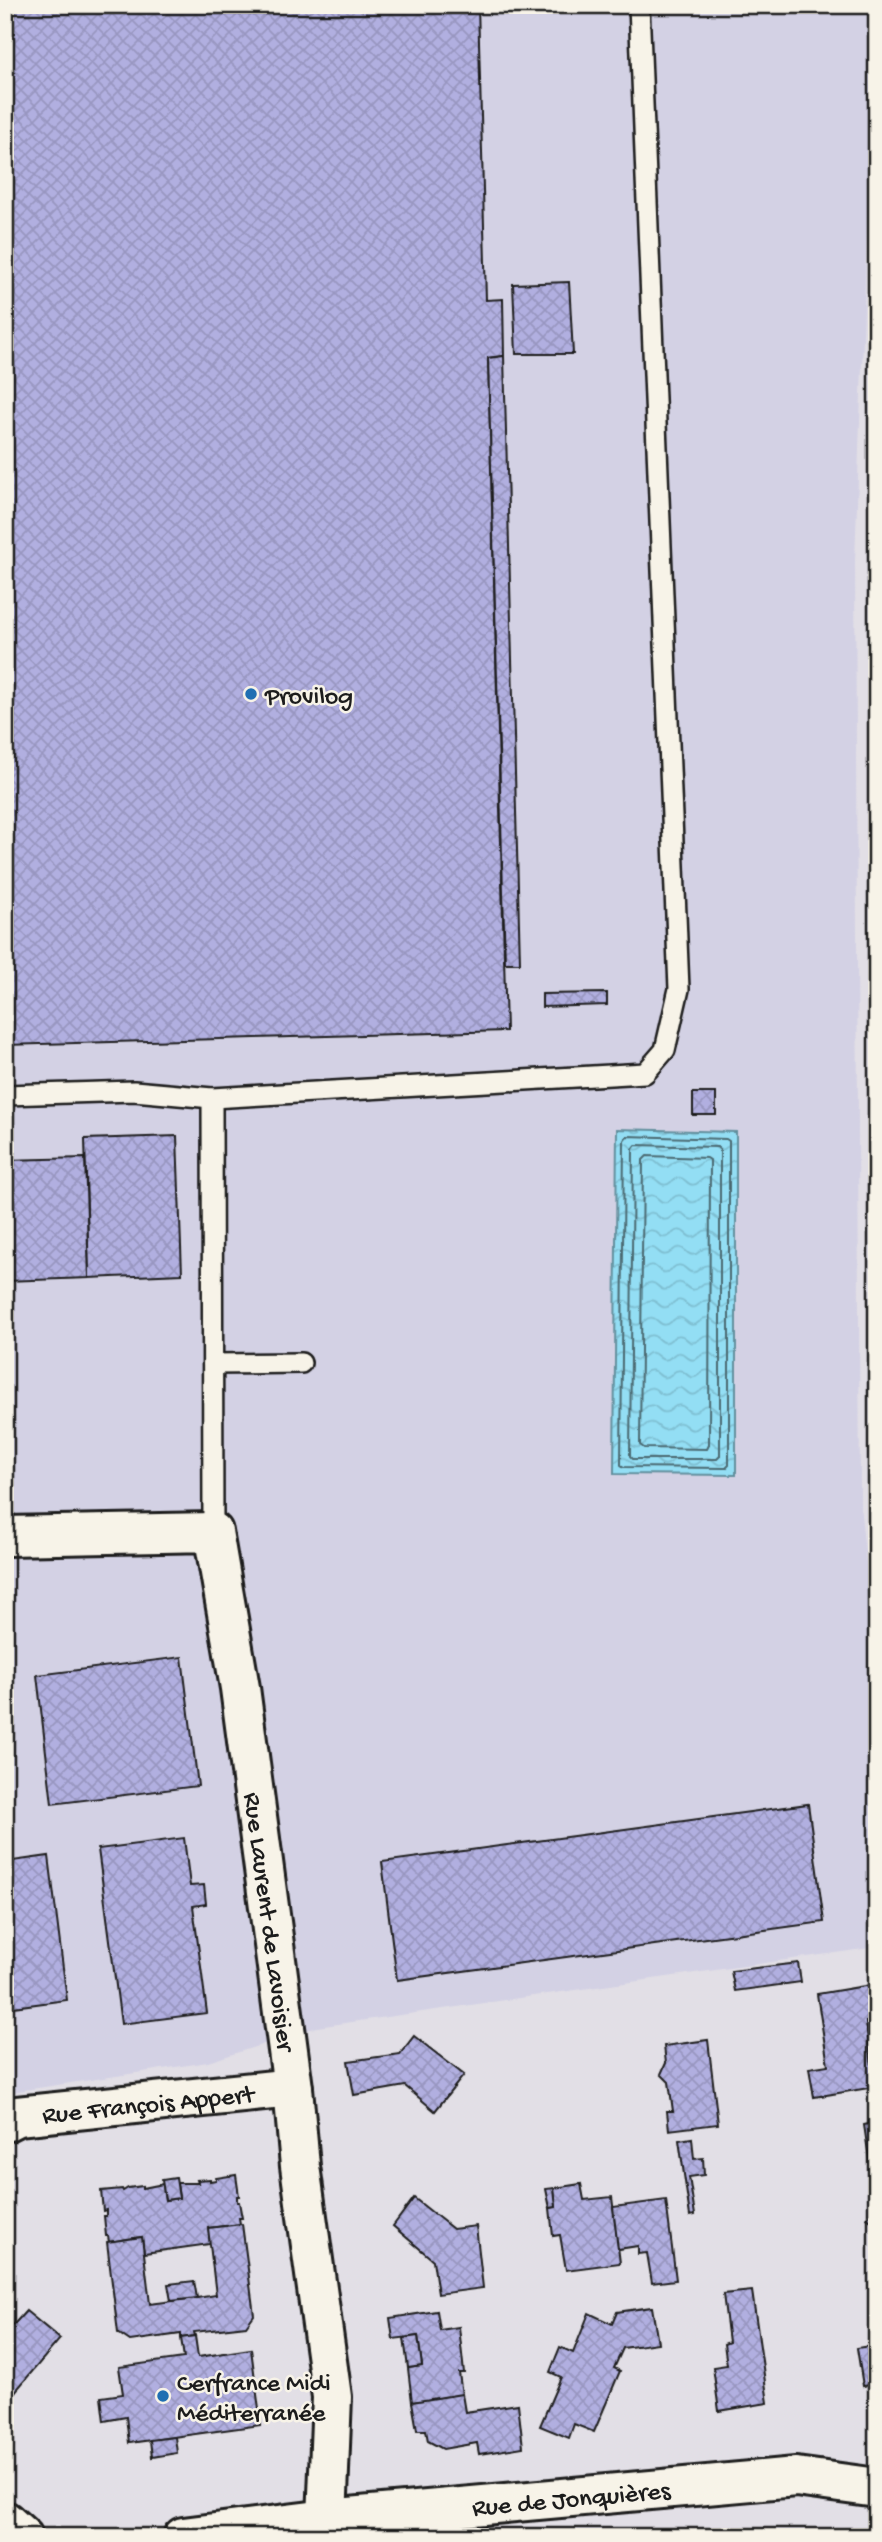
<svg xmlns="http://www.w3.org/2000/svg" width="882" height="2542" font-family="'Gochi Hand',sans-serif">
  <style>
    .built { fill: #d3d1e4 }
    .water { fill: url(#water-waves); stroke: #63909e; stroke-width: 2 }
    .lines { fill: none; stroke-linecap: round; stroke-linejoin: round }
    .shore { stroke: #4c6a72; stroke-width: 2 }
    .building { fill: url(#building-cross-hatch); stroke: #1c1c1c; stroke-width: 2 }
    .lane-casing { stroke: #1c1c1c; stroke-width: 24 }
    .street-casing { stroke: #1c1c1c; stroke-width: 44 }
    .lane { stroke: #f7f3e8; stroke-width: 19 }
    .street { stroke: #f7f3e8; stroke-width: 38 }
    .poi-dot { fill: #1f6fb2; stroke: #f7f3e8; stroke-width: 2.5 }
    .labels { text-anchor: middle; stroke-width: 5; stroke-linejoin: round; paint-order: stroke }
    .poi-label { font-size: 26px; fill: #1c1c1c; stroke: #f7f3e8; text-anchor: start }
    .street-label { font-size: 26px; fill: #1c1c1c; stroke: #f7f3e8 }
  </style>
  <defs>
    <pattern id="water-waves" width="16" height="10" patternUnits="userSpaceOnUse" patternTransform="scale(1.75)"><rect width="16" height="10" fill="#93def4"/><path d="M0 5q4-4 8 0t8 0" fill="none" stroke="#7ebed1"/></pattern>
    <pattern id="building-cross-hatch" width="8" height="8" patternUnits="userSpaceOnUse" patternTransform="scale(1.75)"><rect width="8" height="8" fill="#b1afe0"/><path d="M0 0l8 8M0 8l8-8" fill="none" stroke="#9896c0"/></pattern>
  </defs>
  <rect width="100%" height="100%" fill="#e2dfe6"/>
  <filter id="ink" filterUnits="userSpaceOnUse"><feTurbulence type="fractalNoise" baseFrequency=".0143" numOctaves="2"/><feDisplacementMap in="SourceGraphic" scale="14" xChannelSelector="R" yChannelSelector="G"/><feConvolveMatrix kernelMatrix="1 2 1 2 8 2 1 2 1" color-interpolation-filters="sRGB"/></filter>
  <g filter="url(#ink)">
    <polygon class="built" points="5,5 875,5 855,561 860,1505 877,1670 877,1947 317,2027 208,2062 5,2093"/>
    <polygon class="water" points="617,1129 736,1132 736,1475 614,1474"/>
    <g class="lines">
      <g class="shore">
        <polygon points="627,1136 726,1139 729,1141 729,1465 726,1468 624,1467 621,1465 624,1140"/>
        <polygon points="636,1145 717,1147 720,1150 720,1456 717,1459 633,1459 630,1456 633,1149"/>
        <polygon points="647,1156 707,1158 710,1160 709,1445 707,1449 644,1448 640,1445 643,1160"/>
      </g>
    </g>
    <g class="building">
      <polygon points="5,5 478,5 486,300 503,299 504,356 488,358 506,1031 5,1045"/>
      <polygon points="569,282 573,354 516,354 513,284"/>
      <polygon points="504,356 520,963 505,963 488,358"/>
      <polygon points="607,993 607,1005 542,1007 542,994"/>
      <rect x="693" y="1093" width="23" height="22"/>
      <polygon points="177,1136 182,1274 89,1278 85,1139"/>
      <polygon points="85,1158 89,1278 5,1281 5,1160"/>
      <polygon points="182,1657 198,1786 52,1804 37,1675"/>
      <polygon points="808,1804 824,1922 397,1980 382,1862"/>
      <polygon points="184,1838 190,1886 204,1885 206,1904 193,1906 207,2013 121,2024 98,1849"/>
      <polygon points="49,1856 67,2000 5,2008 5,1862"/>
      <polygon points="798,1963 801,1982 735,1991 731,1971"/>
      <polygon points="871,1985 876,2021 866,2022 875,2087 814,2097 809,2068 828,2065 817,1994"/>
      <polygon points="876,2021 877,2035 868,2037 866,2022"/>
      <polygon points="414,2036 464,2075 435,2111 405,2086 354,2095 348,2061 400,2054"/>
      <polygon points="708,2040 718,2124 669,2130 667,2111 673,2111 669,2082 661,2074 666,2063 664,2046"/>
      <polygon points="877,2122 877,2225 867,2218 876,2205 864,2125"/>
      <polygon points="692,2138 694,2159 703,2158 704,2175 689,2177 695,2215 690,2216 679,2140"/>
      <polygon points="236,2175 239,2196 237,2196 237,2202 239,2202 242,2218 239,2218 240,2224 208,2228 210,2244 144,2253 142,2237 109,2242 108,2236 106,2236 104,2216 106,2216 106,2210 103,2211 101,2191 122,2189 123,2191 128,2188 143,2186 143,2188 163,2184 165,2200 179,2198 177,2183 198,2183 197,2180 210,2179 210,2181 216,2180 216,2178"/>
      <polygon points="176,2178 179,2198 165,2200 162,2180"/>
      <polygon points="581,2184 584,2200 612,2197 620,2263 566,2270 560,2235 553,2236 550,2208 556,2207 554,2188"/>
      <polygon points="554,2188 556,2207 550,2208 546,2189"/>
      <polygon points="414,2198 453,2229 476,2226 483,2288 438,2294 433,2260 393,2226"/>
      <polygon points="666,2200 676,2280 652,2283 647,2253 638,2254 638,2246 618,2249 613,2207"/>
      <polygon points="242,2224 254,2315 246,2326 194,2332 195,2336 181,2338 181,2334 130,2341 118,2333 107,2242 142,2237 150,2304 197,2298 216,2295 208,2228"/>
      <polygon points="194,2281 197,2298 171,2301 168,2284"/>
      <polygon points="752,2291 768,2403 719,2411 713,2367 727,2365 724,2344 729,2342 723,2294"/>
      <polygon points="652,2307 658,2343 623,2348 614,2368 620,2371 594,2432 574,2424 569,2438 540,2426 561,2377 550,2372 560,2347 573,2353 589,2313 612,2324 617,2312"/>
      <polygon points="26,2311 60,2339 8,2400 5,2397 5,2334"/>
      <polygon points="437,2311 440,2330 459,2327 464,2373 459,2373 462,2395 412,2402 408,2368 422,2366 418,2336 393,2339 390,2318"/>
      <polygon points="195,2336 198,2357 251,2349 261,2425 129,2443 126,2417 104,2421 101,2397 123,2394 119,2367 184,2358 181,2338"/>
      <polygon points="418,2336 422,2366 408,2368 404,2338"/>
      <polygon points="877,2342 877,2384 863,2386 857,2348 875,2345"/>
      <polygon points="462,2394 465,2412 518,2404 523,2447 479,2454 477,2443 443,2449 428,2441 426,2430 417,2430 412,2402"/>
      <polygon points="175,2437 177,2453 152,2457 150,2440"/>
    </g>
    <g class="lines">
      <g class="lane-casing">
        <g id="lane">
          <polyline points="5,1095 134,1091 212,1098 645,1073 665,1050 679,989 639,5"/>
          <polyline points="212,1098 213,1532"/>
          <polyline points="213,1364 301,1363"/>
        </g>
      </g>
      <g class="street-casing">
        <g id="street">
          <path id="s1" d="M 5,1536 L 213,1532 L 240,1688 L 293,2088 L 300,2166 L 332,2397 L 327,2519 L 331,2537"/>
          <path id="s2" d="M 5,2122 L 17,2116 L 293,2088"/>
          <polyline points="5,2521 23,2537"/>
          <path id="s3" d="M 183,2537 L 327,2519 L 796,2477 L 877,2488"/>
        </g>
      </g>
      <use href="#lane" class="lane"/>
      <use href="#street" class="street"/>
    </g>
  </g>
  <g class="poi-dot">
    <circle cx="251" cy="694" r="7"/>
    <circle cx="163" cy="2396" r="7"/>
  </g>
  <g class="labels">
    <g class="poi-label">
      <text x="265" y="703">Provilog</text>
      <text x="177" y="2390">Cerfrance Midi<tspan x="177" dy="30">Méditerranée</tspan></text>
    </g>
    <g class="street-label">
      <text dy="9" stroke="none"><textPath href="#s1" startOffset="602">Rue Laurent de Lavoisier</textPath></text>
      <text dy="9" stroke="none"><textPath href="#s2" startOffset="145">Rue François Appert</textPath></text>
      <text dy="9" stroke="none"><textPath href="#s3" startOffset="390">Rue de Jonquières</textPath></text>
    </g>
  </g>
  <rect width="882" height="2542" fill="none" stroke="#f7f3e8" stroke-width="28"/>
  <rect x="14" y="14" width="854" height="2514" fill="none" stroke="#1c1c1c" stroke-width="2.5" filter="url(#ink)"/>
</svg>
